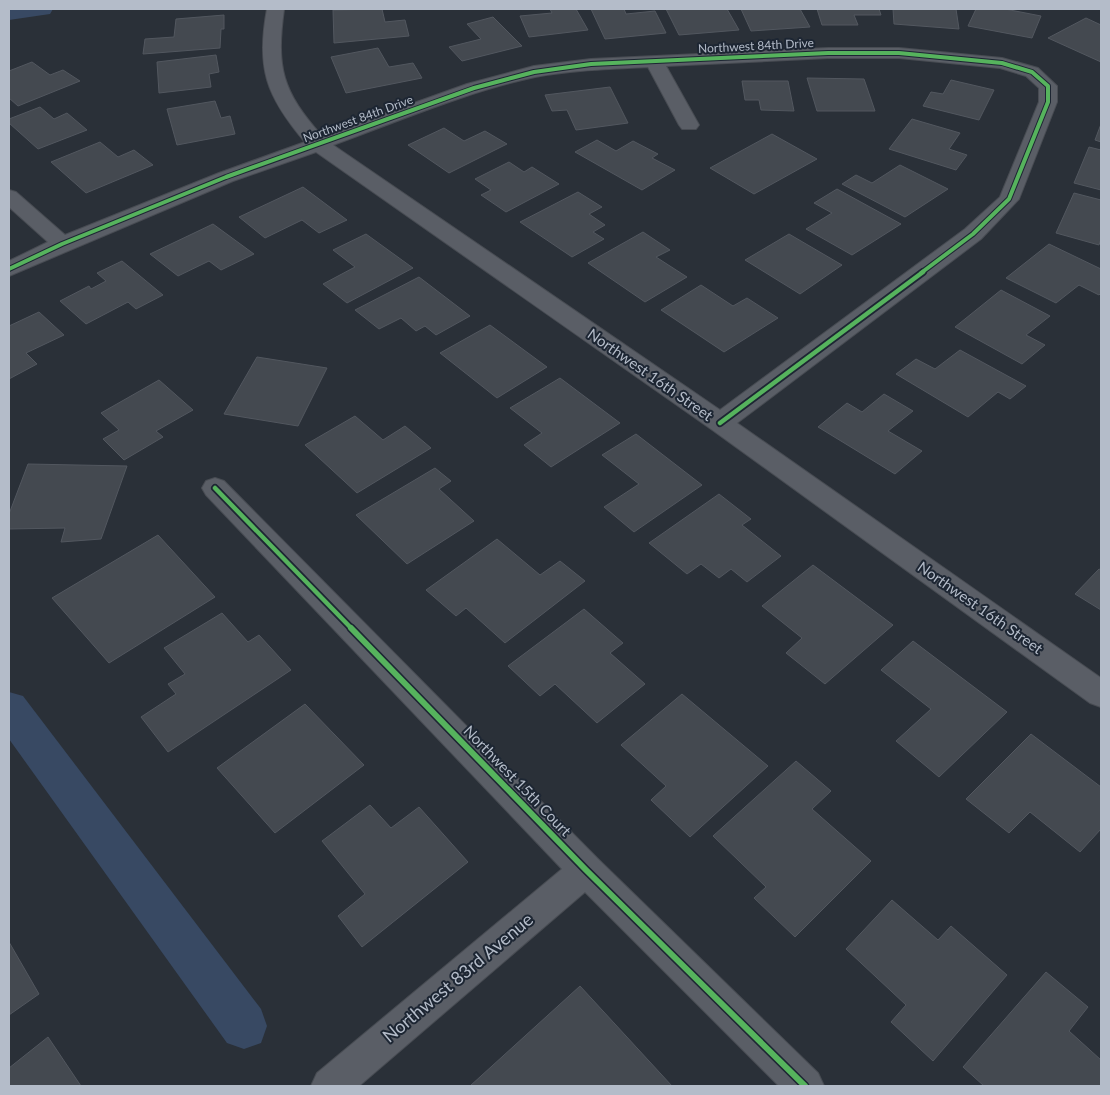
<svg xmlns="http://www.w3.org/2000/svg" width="1110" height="1095" font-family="Lato,sans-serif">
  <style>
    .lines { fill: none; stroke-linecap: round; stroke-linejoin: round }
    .canal { fill: #384963; fill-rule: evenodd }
    .building { fill: #444950; stroke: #52575f }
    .minor-casing { stroke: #484c53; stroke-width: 2 }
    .minor { fill: #5a5e66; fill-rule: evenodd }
    .cycleway-far2-casing { stroke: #1d2633; stroke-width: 6 }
    .cycleway-far1-casing { stroke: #1d2633; stroke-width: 8 }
    .cycleway-casing { stroke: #1d2633; stroke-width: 9 }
    .cycleway-far2 { stroke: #56b35d; stroke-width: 4 }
    .cycleway-far1 { stroke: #56b35d; stroke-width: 4.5 }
    .cycleway { stroke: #56b35d; stroke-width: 6 }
    .labels { text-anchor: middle; stroke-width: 4; stroke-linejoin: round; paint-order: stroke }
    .far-street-label { font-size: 12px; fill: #b4bcc9; stroke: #1d2633 }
    .street-label { font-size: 15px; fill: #b4bcc9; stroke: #1d2633 }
    .near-street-label { font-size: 18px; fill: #b4bcc9; stroke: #1d2633 }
  </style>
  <rect width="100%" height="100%" fill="#2a3038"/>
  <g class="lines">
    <g class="canal">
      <polygon points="9,9 53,9 50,14 9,20"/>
      <polygon points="9,692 23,696 261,1009 267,1026 261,1043 244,1049 227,1043 9,739"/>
    </g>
  </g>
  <g class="building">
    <polygon points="382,9 385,22 405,20 409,36 334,43 333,10"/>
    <polygon points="550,9 576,9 588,30 529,37 520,16 552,13"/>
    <polygon points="591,9 624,9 626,14 655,11 666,33 605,39"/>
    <polygon points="666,9 727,9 739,30 679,35"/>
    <polygon points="741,9 800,9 810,27 751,31"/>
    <polygon points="817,9 879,9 881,15 854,15 858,25 822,25"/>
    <polygon points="893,9 956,9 959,29 894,24"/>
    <polygon points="976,9 1005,9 1041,16 1032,38 968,26"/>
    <polygon points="224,15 224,29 221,29 220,48 143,54 145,39 174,37 176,19"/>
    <polygon points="493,17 522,46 462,61 449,47 481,39 467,24"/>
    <polygon points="1086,18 1101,25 1101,62 1048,38"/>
    <polygon points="378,48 389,67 413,63 422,78 346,93 331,57"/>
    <polygon points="216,55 219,72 209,74 211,87 159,93 157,62"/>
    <polygon points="32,62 50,75 63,70 80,81 18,106 9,98 9,71"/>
    <polygon points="807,78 864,79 875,111 817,111"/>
    <polygon points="951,80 994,90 979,120 923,106 931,92 943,94"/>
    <polygon points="742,81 788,81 794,111 761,110 759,100 745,100"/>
    <polygon points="610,87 628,123 576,130 567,110 552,111 545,95"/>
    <polygon points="215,101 221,118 230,116 235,134 177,145 167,109"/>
    <polygon points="40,107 54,119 67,113 87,130 38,149 9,123 9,119"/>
    <polygon points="912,119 960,133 949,149 967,155 956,170 889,149"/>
    <polygon points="1101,124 1101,142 1095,140"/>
    <polygon points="444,128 464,141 485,131 507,144 449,173 408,145"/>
    <polygon points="772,134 817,159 754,194 710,168"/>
    <polygon points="597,140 616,151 633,141 658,154 652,158 675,170 642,190 575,152"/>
    <polygon points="100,142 118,157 134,150 153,165 86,193 51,162"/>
    <polygon points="1089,147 1101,150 1101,190 1074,183"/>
    <polygon points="509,162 524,172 532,167 559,184 506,212 481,195 491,190 475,179"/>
    <polygon points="900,165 948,189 905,217 842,184 856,175 872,183"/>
    <polygon points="303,187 347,220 319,233 302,220 265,238 239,217"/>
    <polygon points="837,189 901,224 852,255 806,229 832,213 814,203"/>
    <polygon points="578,192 602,207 589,214 605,225 593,232 604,239 572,257 520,222"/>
    <polygon points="1074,193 1101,200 1101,239 1099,245 1056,233"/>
    <polygon points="213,224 254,254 221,270 209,261 178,276 150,254"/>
    <polygon points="643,232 670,250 656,257 687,277 645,302 588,263"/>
    <polygon points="366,234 413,268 347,303 323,284 355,267 333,250"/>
    <polygon points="789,234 842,265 800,294 745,260"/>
    <polygon points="1049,244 1101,269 1101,293 1099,295 1079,285 1056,303 1006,278"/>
    <polygon points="122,261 163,295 136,309 128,302 86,324 60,301 89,286 91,289 106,281 97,273"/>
    <polygon points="419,277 470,316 436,335 425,326 416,331 401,318 379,329 355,310"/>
    <polygon points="701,285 733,306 747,298 778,318 724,352 661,310"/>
    <polygon points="1001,290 1050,316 1026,335 1045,345 1022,364 955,327"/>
    <polygon points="39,312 64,335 26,353 37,364 9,379 9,326"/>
    <polygon points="490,325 547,367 497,398 440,353"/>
    <polygon points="960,350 1026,386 1010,399 998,392 968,417 896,374 916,359 935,369"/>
    <polygon points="257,357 327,368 298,426 224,414"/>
    <polygon points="560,378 620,423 551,467 524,445 542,433 510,408"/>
    <polygon points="159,380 193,410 156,431 163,437 124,460 103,439 119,430 101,413"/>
    <polygon points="884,394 913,411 888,431 922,451 895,474 818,427 847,403 862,412"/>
    <polygon points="355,416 383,440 405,426 431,448 357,493 305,445"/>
    <polygon points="636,434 702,485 634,532 604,507 639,484 602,455"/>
    <polygon points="28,464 127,466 101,539 61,542 65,528 9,529 9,514"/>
    <polygon points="435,468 451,481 439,489 474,521 407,564 356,515"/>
    <polygon points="719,494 751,519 742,525 781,556 747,582 731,569 719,578 701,564 687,574 649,543"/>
    <polygon points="158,535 215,597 109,663 52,598"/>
    <polygon points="497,539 540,575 560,561 585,581 505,643 466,608 456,616 426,590"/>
    <polygon points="813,565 893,625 825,684 786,653 802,638 762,606"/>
    <polygon points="1099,569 1101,570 1101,610 1075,594"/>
    <polygon points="584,609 623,643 610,653 645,684 597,723 555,684 540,696 508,666"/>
    <polygon points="222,613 248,642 259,635 291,670 168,752 141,717 176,694 168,684 185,674 164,648"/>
    <polygon points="913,641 1007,712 939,777 896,741 931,709 881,670"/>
    <polygon points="682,694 768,766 690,837 651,800 666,786 621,745"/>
    <polygon points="305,704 364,765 275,833 217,768"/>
    <polygon points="1031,734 1101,787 1101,829 1080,852 1030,812 1009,833 966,799"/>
    <polygon points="796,761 831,791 812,809 871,861 795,937 754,898 766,887 713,836"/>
    <polygon points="370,805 391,828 419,807 468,862 362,947 338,916 365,894 322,841"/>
    <polygon points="892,900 938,940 951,926 1007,975 933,1061 891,1022 906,1005 846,949"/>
    <polygon points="9,942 39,994 9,1015"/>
    <polygon points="1046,972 1088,1007 1069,1031 1101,1060 1101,1086 984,1086 963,1067"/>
    <polygon points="580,986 672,1086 470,1086"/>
    <polygon points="48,1037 81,1086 9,1086 9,1068"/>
  </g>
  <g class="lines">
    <g class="minor-casing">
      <g id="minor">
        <path d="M 267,9 L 284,9 C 276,68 282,91 322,136 L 467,84 L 534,66 L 591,59 L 828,48 L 899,48 L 1002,58 L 1038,68 L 1057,86 L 1057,102 L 1019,199 L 981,239 L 737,423 L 1101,678 L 1101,707 L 1090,703 L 711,429 L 316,152 L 233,181 L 9,276 L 9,261 L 48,242 L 9,207 L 9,190 L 16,192 L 65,235 L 219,173 L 305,142 C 266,96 256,68 267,9 ZM 828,58 L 899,58 L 1000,68 L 1026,76 L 1039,88 L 1039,102 L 1000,197 L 965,229 L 720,410 L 333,145 C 399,121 466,92 535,77 C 572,70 610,69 648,67 L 679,125 L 682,129 L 696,129 L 699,125 L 666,66 Z"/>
        <polygon points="215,478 224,481 598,859 818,1073 824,1086 779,1086 585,892 359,1086 311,1086 317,1073 562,869 206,495 202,488 206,481"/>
      </g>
    </g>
    <use href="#minor" class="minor"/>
    <g class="cycleway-far2-casing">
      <polyline id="cycleway-far2" points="9,269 62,244 226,177 474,88 534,72 591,64 828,53 899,53 1002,63 1032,72 1048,86 1048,102 1009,199 973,234 921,273"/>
    </g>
    <g class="cycleway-far1-casing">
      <g id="cycleway-far1">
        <polyline points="720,423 923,272"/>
        <polyline points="215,488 352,629"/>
      </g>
    </g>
    <g class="cycleway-casing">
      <polyline id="cycleway" points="351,628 586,870 805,1086"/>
    </g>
    <use href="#cycleway-far2" class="cycleway-far2"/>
    <use href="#cycleway-far1" class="cycleway-far1"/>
    <use href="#cycleway" class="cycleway"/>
  </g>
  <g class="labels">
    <g class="far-street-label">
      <text transform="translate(756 46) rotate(-3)" y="4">Northwest 84th Drive</text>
      <text transform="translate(358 119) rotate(-20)" y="4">Northwest 84th Drive</text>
    </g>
    <g class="street-label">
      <text transform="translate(650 375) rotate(35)" y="5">Northwest 16th Street</text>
      <text transform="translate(980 608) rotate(35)" y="5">Northwest 16th Street</text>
      <text transform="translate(517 781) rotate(46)" y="5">Northwest 15th Court</text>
    </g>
    <g class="near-street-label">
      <text transform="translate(458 978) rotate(-40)" y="6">Northwest 83rd Avenue</text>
    </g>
  </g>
  <rect width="1110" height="1095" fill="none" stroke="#b4bcc9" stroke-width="20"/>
</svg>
